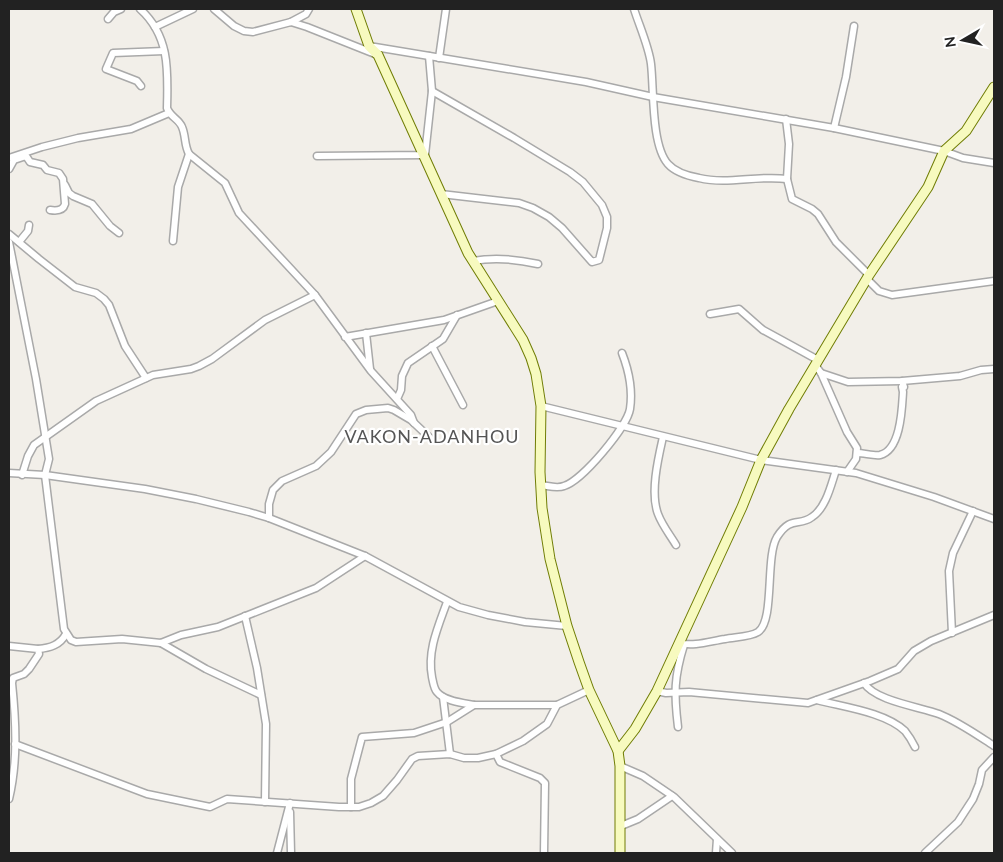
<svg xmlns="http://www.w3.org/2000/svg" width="1003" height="862" font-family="Lato,sans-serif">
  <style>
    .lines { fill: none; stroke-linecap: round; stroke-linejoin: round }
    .street-casing { stroke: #a9a9a9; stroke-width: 9 }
    .secondary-casing { stroke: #707d05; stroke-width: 11 }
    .street { stroke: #fff; stroke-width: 6 }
    .secondary { stroke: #f7fabf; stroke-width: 9 }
    .labels { text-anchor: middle; stroke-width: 4.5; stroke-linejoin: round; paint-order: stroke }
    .quarter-label { font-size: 18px; letter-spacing: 1px; fill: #555; stroke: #fff }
  </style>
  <rect width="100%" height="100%" fill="#f2efe9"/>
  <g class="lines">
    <g class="street-casing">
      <g id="street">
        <path d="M 140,9 C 170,36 168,71 167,108 C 170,117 179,119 182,127 C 186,136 184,145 189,154 L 225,183 L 239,213 L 315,295 L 371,371 L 411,415 L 414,423"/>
        <polyline points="214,9 234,26 244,31 253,32 291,22 307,27 375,54"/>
        <path d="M 634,9 C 639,25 649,47 651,64 C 654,89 651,145 668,164 C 676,173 688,176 699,178 C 728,185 757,175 787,179"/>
        <polyline points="108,19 114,12 121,9"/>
        <polyline points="291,22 306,14 309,9"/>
        <polyline points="155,27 193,9"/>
        <polyline points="369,46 586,82 653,97 834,128 944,151 963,158 994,163"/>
        <polyline points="439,58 446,9"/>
        <polyline points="141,86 137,81 106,69 113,53 164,51"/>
        <polyline points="432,91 514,138 570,172 583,182 602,205 607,217 607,228 599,260 592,262 562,228 549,217 533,208 519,203 441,194"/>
        <polyline points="786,119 789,144 787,179 792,199 812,209 818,214 836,242 869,275"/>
        <polyline points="834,128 846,77 854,26"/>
        <polyline points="317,156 425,155 432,91 429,56"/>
        <polyline points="9,158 42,147 78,138 131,129 169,113"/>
        <path d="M 9,169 L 14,160 L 26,156 L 30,162 L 43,165 L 47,170 L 59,173 L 63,179 L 65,204 C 63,211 56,211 50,210"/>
        <polyline points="65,185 69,193 73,196 92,204 110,226 119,233"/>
        <polyline points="9,234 39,259 75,287 96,293 104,299 109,305 125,346 146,378"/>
        <polyline points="173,241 178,187 189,154"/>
        <polyline points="9,242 36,379 49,459 45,475 64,629 71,640 76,642 122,639 161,643 181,635 218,627 316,588 365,556"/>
        <polyline points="19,242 28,231 29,225"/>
        <path d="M 473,261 C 495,257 516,259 538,264"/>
        <polyline points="867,279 879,291 892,295 994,281"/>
        <polyline points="710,314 739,309 763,330 818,360"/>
        <polyline points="366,333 370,369"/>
        <polyline points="345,337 444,320 498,301"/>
        <polyline points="432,346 463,405"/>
        <polyline points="815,365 821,373 848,382 902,381 960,376 981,370 994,369"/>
        <polyline points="821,373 847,432 857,448 856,459 847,472"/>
        <polyline points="397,399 401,390 402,376 408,363 443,339 457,315"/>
        <polyline points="541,406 761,460 856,473 934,497 994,519"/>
        <path d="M 663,437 C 658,459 650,493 658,514 C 662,525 670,535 676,545"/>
        <path d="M 857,453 C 864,453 874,456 880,455 C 901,450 902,408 903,392 L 902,387 L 904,387 L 902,381"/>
        <polyline points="9,473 45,475 145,489 196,499 249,512 269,518 365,556 459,607 488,615 525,622 567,626"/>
        <polyline points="22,475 28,456 34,445 96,401 153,375 191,369 199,366 212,359 265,320 315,295"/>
        <path d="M 541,485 C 549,486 557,489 564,486 C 582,481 627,427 630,409 C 633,389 629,371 622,353"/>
        <polyline points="269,518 269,504 273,490 282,481 316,466 331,452 356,414 366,410 388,408 394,410 411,420 430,438"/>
        <path d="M 447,602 C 438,627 427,651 432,677 C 433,682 434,689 437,692 C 444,701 463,703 474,705"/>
        <polyline points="245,616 257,668 266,724 265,802"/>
        <polyline points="952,633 949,571 953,553 973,511"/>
        <polyline points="161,643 206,669 261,695"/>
        <path d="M 680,643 C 693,647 711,641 725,639 C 735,637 750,637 758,632 C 775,621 765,557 777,537 C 791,515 799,527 812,517 C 826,508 831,485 836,470"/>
        <path d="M 9,646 L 38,649 L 39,654 L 29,669 L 24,674 L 13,678 L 12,683 C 16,722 18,761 9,799"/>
        <path d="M 38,649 C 50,648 60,645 66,634"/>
        <path d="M 864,683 C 875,701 921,707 939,714 C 959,722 977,735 994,746"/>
        <polyline points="657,691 666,693 689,692 808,703 870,681 898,669 914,651 931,641 994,615"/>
        <polyline points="443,697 450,754"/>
        <path d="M 817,700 C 843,707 885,712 905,731 C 909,736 912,741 915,747"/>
        <path d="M 678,727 C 674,694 674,677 684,645"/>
        <polyline points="15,744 147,794 210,807 227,799 339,807 359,807 371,803 383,796 397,780 412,759 418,756 450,754 464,758 478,758 496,754 523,741 547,724 557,705 589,690"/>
        <polyline points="496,754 500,762 540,778 545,783 544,853"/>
        <polyline points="620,766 643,776 674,797 732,853"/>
        <polyline points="351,807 351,779 362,737 414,733 447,722 474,705 557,705"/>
        <polyline points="290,812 291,853"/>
        <polyline points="621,826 638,819 672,796"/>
        <polyline points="277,853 290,803"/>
        <polyline points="716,853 717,839"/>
        <polyline points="925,853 958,822 973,799 979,784 982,770 994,757"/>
      </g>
    </g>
    <g class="secondary-casing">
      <g id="secondary">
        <polyline points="356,9 369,46 378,55 468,253 523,340 531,358 536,374 541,406 540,472 542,508 550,559 567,626 579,662 589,690 618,751 620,766 620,853"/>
        <polyline points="618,751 635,729 657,691 742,507 761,460 789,409 869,275 928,187 944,151 966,131 994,87"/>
      </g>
    </g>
    <use href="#street" class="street"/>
    <use href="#secondary" class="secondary"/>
  </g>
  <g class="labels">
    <g class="quarter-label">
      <text x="432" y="443">VAKON-ADANHOU</text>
    </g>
  </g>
  <rect width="1003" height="862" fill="none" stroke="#222222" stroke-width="20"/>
  <g transform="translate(963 40) rotate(261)" stroke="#ffffff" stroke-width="4" paint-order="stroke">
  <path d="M0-4L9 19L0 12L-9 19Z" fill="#222222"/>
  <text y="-8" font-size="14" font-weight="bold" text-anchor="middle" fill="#222222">N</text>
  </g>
</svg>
